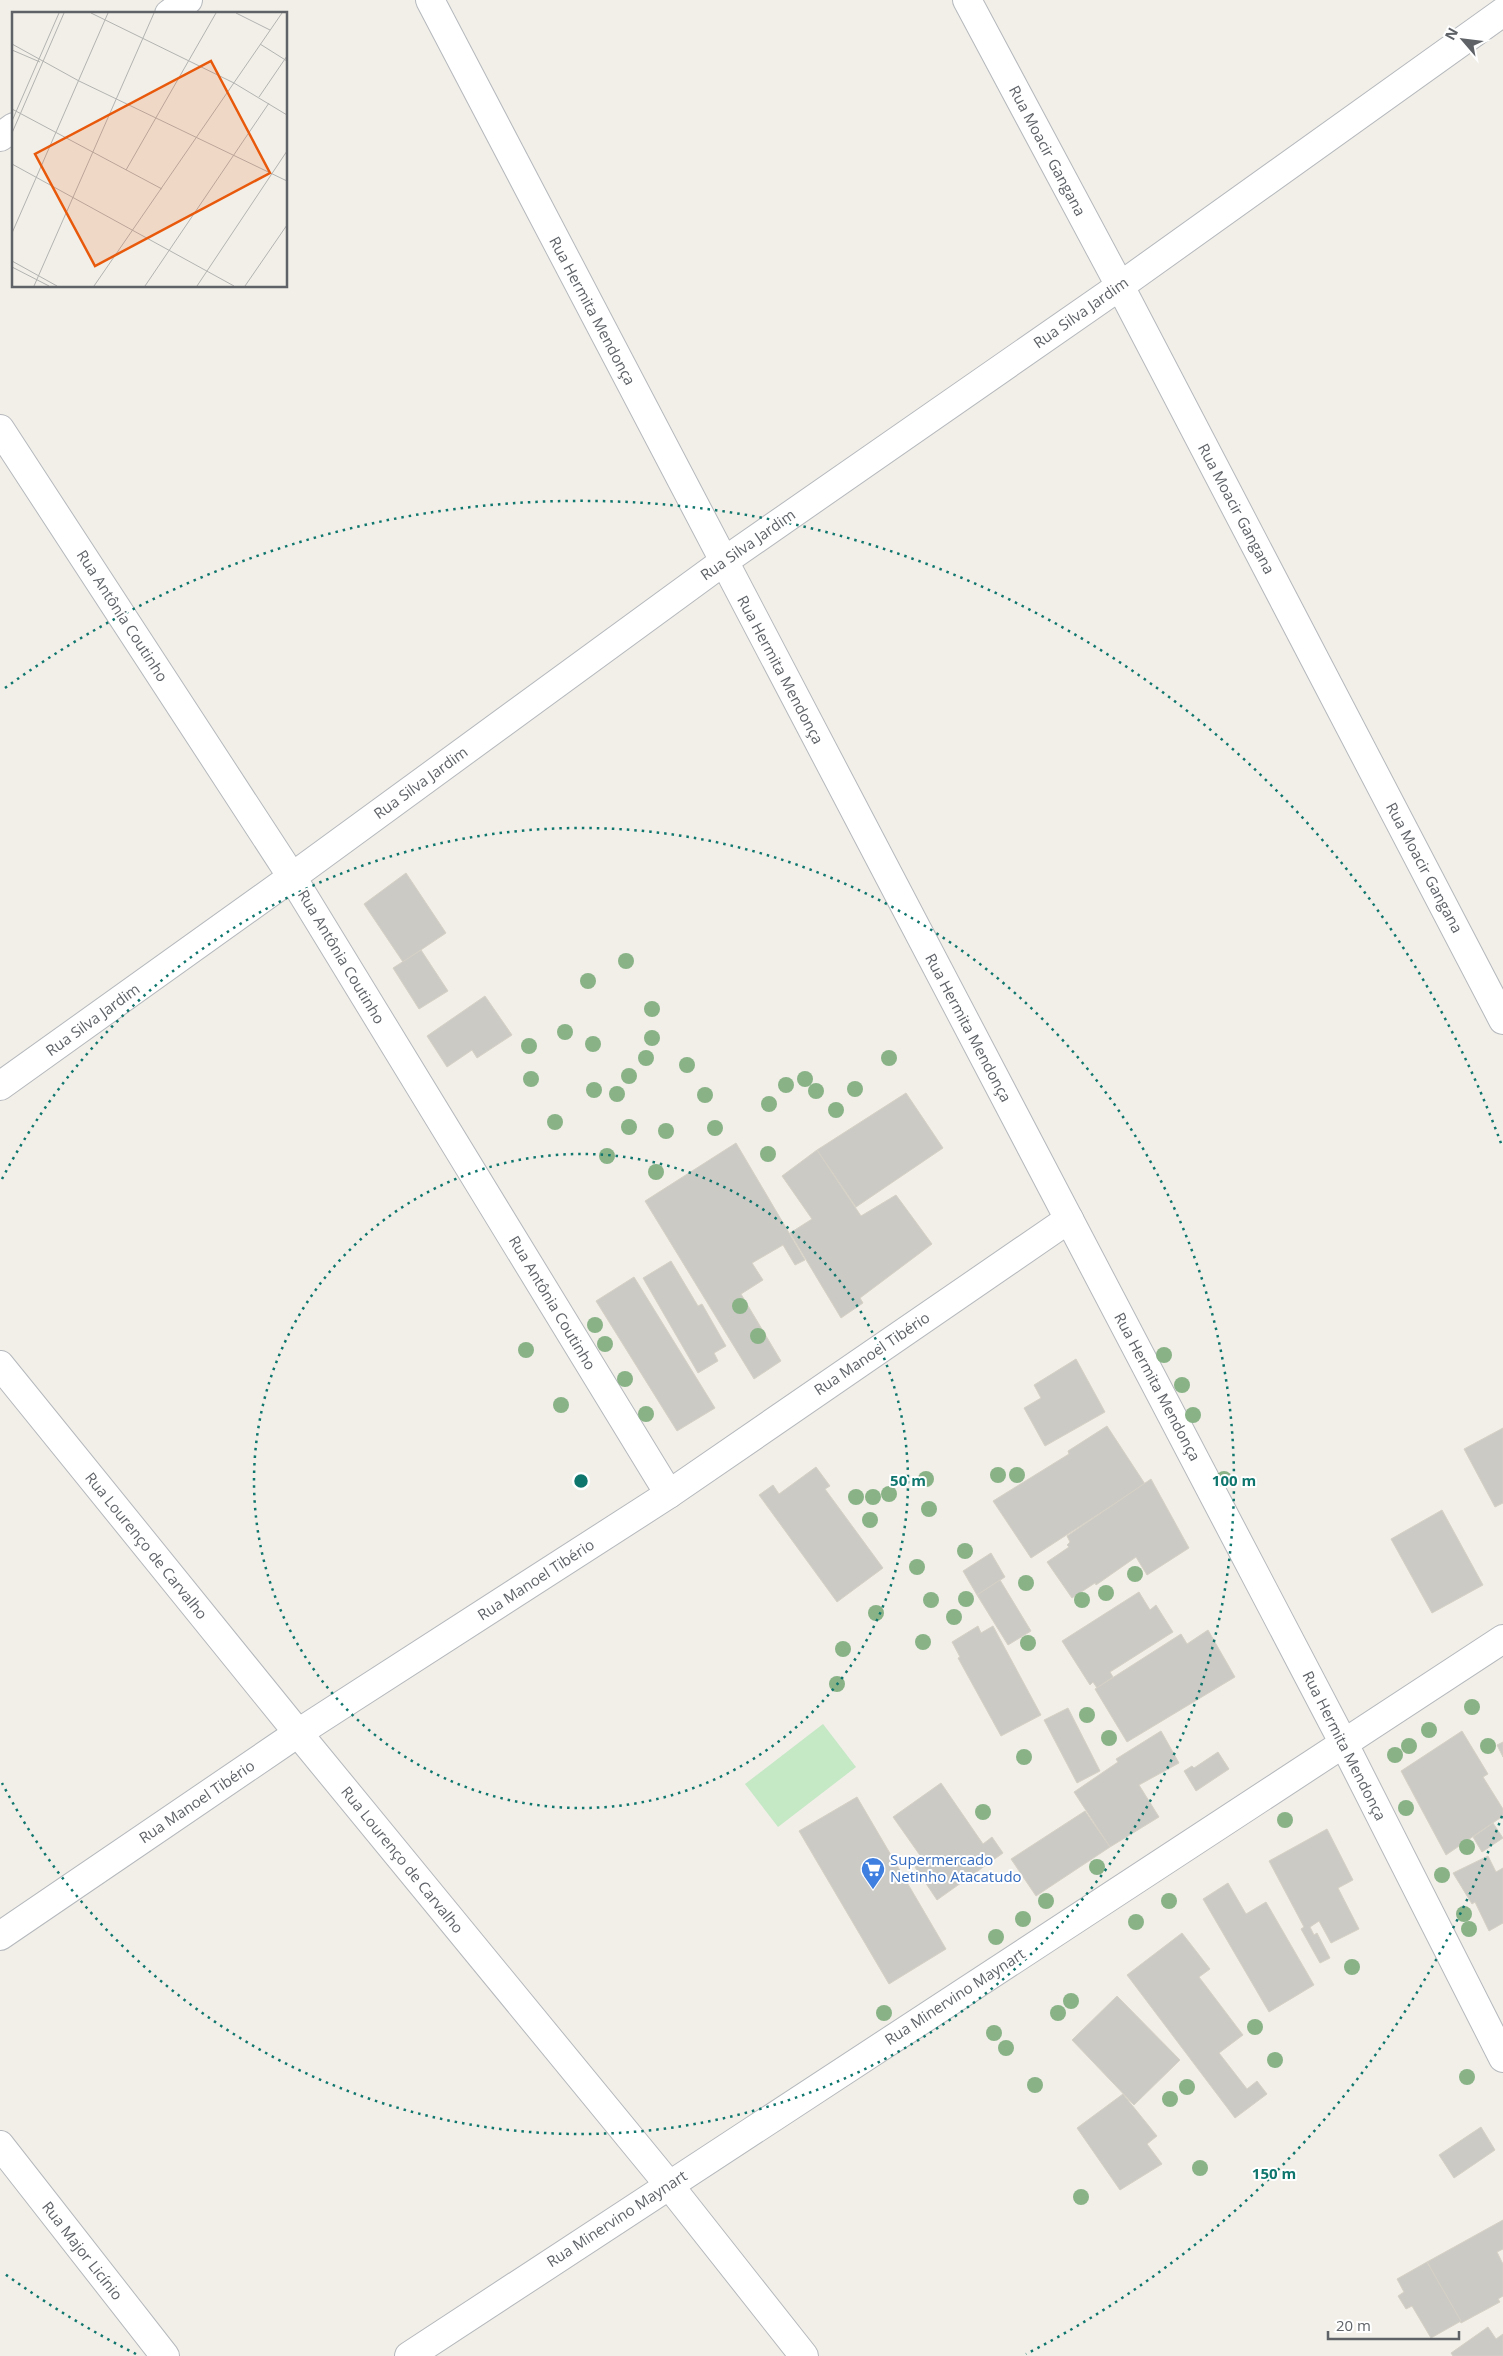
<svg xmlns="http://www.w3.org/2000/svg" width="1503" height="2356" font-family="'Open Sans',sans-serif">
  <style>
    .pitch { fill: #c5e8c5 }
    .building { fill: #cccac5; stroke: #d6d1c6 }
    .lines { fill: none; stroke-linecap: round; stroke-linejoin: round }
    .minor-casing { stroke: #b5b8bc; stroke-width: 30 }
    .minor { stroke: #fff; stroke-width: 28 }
    .tree { fill: #89b387 }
    .ring { fill: none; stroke: #0f766e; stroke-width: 2.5; stroke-dasharray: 2.5 5 }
    .labels { text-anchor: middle; stroke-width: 4; stroke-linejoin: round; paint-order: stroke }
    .street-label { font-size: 15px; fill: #5f6368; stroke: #fff }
    .shop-label { font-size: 15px; fill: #366cbe; stroke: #fff; text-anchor: start }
    .inset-road { fill: none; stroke: #b3b3b1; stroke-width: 1 }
    .view { fill: #e8590c; fill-opacity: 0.15; stroke: #e8590c; stroke-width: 2.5 }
    .inset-edge { fill: none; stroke: #5f6368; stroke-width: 2.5 }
    .centre { fill: #0f766e; stroke: #fff; stroke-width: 2.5 }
    .ring-label { font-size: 15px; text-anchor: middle; font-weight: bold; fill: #0f766e; stroke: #fff; stroke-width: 4; stroke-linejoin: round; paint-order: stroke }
  </style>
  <rect width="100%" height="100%" fill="#f1efe8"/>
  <polygon class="pitch" points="823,1724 856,1767 778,1827 745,1784"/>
  <g class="building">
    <polygon points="406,873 446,933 403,962 364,904"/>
    <polygon points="421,950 448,991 419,1009 393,968"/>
    <polygon points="485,996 512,1035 477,1058 472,1050 447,1067 427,1036"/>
    <polygon points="906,1093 943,1148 856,1207 817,1150"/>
    <polygon points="736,1143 805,1260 795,1265 783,1245 752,1263 763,1280 741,1294 781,1361 754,1379 645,1201"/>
    <polygon points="817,1150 861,1216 896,1195 932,1244 860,1298 863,1303 841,1318 790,1233 812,1219 782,1176"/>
    <polygon points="671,1261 698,1306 702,1304 726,1346 714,1353 718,1361 698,1373 643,1278"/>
    <polygon points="634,1277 715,1408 677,1431 596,1301"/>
    <polygon points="1076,1359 1105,1412 1045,1446 1024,1408 1041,1398 1034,1385"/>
    <polygon points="1107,1426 1145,1484 1031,1558 993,1501 1069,1454 1068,1451"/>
    <polygon points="1503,1428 1503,1503 1495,1507 1464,1449"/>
    <polygon points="816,1467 830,1486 825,1489 883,1568 837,1602 759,1495 773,1485 779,1494"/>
    <polygon points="1151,1479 1189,1548 1147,1575 1136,1557 1096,1585 1095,1583 1072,1598 1047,1562 1069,1547 1067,1545 1070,1542 1067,1536"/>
    <polygon points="1442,1510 1483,1585 1432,1613 1391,1539"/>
    <polygon points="991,1553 1005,1577 977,1595 963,1571"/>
    <polygon points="1000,1580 1031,1631 1008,1645 977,1595"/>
    <polygon points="1139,1592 1150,1610 1156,1605 1173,1632 1110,1672 1113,1677 1097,1688 1093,1682 1090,1685 1062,1641"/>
    <polygon points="978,1626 981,1633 993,1626 1041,1715 1001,1736 958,1658 960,1657 952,1642"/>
    <polygon points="1208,1630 1235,1677 1127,1742 1095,1689 1181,1634 1187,1644"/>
    <polygon points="1068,1708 1100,1771 1077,1783 1044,1720"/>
    <polygon points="1161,1731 1179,1763 1139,1785 1159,1817 1110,1847 1074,1792 1118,1762 1116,1759"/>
    <polygon points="1462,1731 1488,1774 1483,1777 1503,1809 1503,1816 1446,1855 1401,1771"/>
    <polygon points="1503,1742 1503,1757 1497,1745"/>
    <polygon points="1218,1752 1229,1769 1196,1791 1184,1771 1192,1766 1194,1768"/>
    <polygon points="941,1783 983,1844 992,1837 1003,1853 937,1900 915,1867 924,1861 893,1817"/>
    <polygon points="857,1797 946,1949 889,1984 799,1831"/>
    <polygon points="1085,1811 1110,1847 1036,1896 1011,1859"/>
    <polygon points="1493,1823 1503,1838 1482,1852 1473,1837"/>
    <polygon points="1327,1829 1353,1880 1338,1888 1359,1929 1331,1943 1319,1921 1310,1927 1314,1935 1317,1933 1330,1958 1320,1963 1301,1929 1304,1927 1269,1861"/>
    <polygon points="1488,1856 1496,1872 1503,1868 1503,1923 1489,1931 1475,1902 1472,1904 1453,1873"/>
    <polygon points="1228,1883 1246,1914 1266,1902 1314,1985 1269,2012 1203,1899"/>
    <polygon points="1182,1933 1210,1969 1199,1977 1243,2035 1219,2053 1247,2089 1257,2081 1267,2094 1235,2118 1127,1975"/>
    <polygon points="1117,1996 1180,2060 1134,2105 1072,2040"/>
    <polygon points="1123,2094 1157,2136 1147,2144 1162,2164 1120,2190 1077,2128"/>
    <polygon points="1481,2127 1495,2150 1454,2178 1439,2155"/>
    <polygon points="1503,2220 1503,2249 1497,2252 1503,2264 1503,2296 1498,2299 1500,2302 1461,2323 1427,2262"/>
    <polygon points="1427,2262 1461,2321 1431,2338 1412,2306 1406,2309 1398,2296 1404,2292 1397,2279"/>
    <polygon points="1488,2327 1496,2339 1503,2334 1503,2356 1453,2356 1451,2353"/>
  </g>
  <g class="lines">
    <g class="minor-casing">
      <g id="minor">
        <polyline points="430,0 1343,1742 1503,2058"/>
        <polyline points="967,0 1120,286 1503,1020"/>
        <polyline points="169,14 188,0"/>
        <polyline points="0,137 14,127"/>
        <polyline points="0,429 292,877 669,1494"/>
        <polyline points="0,1086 292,877 723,562 1120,286 1503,12"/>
        <polyline points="0,1365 298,1733 669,2185 804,2356"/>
        <polyline points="0,1936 298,1733 669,1494 1069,1219"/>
        <polyline points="0,2145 165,2356"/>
        <polyline points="409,2356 1503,1639"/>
      </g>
    </g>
    <use href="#minor" class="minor"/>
  </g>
  <g class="tree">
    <circle cx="626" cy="961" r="8"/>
    <circle cx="588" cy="981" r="8"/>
    <circle cx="652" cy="1009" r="8"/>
    <circle cx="565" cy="1032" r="8"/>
    <circle cx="652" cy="1038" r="8"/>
    <circle cx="593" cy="1044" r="8"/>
    <circle cx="529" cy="1046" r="8"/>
    <circle cx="646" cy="1058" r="8"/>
    <circle cx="889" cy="1058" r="8"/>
    <circle cx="687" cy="1065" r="8"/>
    <circle cx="629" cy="1076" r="8"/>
    <circle cx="531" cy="1079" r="8"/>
    <circle cx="805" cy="1079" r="8"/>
    <circle cx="786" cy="1085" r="8"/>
    <circle cx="855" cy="1089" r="8"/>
    <circle cx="594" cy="1090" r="8"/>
    <circle cx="816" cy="1091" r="8"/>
    <circle cx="617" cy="1094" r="8"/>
    <circle cx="705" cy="1095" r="8"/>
    <circle cx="769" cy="1104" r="8"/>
    <circle cx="836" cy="1110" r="8"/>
    <circle cx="555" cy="1122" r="8"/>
    <circle cx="629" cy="1127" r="8"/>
    <circle cx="715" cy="1128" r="8"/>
    <circle cx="666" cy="1131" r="8"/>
    <circle cx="768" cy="1154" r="8"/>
    <circle cx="607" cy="1156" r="8"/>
    <circle cx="656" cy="1172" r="8"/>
    <circle cx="740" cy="1306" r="8"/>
    <circle cx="595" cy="1325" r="8"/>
    <circle cx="758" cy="1336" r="8"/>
    <circle cx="605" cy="1344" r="8"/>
    <circle cx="526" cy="1350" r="8"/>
    <circle cx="1164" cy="1355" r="8"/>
    <circle cx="625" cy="1379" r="8"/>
    <circle cx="1182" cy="1385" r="8"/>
    <circle cx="561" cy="1405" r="8"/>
    <circle cx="646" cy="1414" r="8"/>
    <circle cx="1193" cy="1415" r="8"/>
    <circle cx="998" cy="1475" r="8"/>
    <circle cx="1017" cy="1475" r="8"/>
    <circle cx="926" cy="1479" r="8"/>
    <circle cx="1224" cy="1479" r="8"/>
    <circle cx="889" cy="1494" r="8"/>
    <circle cx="856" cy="1497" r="8"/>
    <circle cx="873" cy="1497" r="8"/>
    <circle cx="929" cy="1509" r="8"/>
    <circle cx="870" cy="1520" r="8"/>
    <circle cx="965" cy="1551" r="8"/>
    <circle cx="917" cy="1567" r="8"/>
    <circle cx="1135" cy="1574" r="8"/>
    <circle cx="1026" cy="1583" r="8"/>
    <circle cx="1106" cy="1593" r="8"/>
    <circle cx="966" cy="1599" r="8"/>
    <circle cx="931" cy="1600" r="8"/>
    <circle cx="1082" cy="1600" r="8"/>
    <circle cx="876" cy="1613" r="8"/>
    <circle cx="954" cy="1617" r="8"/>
    <circle cx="923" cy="1642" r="8"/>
    <circle cx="1028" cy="1643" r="8"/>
    <circle cx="843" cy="1649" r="8"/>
    <circle cx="837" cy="1684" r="8"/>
    <circle cx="1472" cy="1707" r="8"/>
    <circle cx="1087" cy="1715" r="8"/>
    <circle cx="1429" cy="1730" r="8"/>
    <circle cx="1109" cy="1738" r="8"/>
    <circle cx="1409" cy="1746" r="8"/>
    <circle cx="1488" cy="1746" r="8"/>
    <circle cx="1395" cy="1755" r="8"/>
    <circle cx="1024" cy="1757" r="8"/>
    <circle cx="1406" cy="1808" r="8"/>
    <circle cx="983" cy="1812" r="8"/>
    <circle cx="1285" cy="1820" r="8"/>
    <circle cx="1467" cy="1847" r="8"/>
    <circle cx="1097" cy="1867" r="8"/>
    <circle cx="1442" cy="1875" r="8"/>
    <circle cx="1046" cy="1901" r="8"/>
    <circle cx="1169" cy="1901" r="8"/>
    <circle cx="1464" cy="1914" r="8"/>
    <circle cx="1023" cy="1919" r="8"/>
    <circle cx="1136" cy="1922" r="8"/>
    <circle cx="1469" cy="1929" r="8"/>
    <circle cx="996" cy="1937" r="8"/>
    <circle cx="1352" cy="1967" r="8"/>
    <circle cx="1071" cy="2001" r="8"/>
    <circle cx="884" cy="2013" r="8"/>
    <circle cx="1058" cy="2013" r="8"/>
    <circle cx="1255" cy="2027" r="8"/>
    <circle cx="994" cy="2033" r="8"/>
    <circle cx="1006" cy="2048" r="8"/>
    <circle cx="1275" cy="2060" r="8"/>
    <circle cx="1467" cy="2077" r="8"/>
    <circle cx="1035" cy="2085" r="8"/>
    <circle cx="1187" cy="2087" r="8"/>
    <circle cx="1170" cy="2099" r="8"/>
    <circle cx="1200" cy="2168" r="8"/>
    <circle cx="1081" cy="2197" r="8"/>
  </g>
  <g class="ring">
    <circle cx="581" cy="1481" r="327"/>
    <path d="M2 1179A653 653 0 1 1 2 1783"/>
    <path d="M1502 1816A980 980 0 0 1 1026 2354M136 2354A980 980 0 0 1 5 2274M5 688A980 980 0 0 1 1502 1146"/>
  </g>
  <defs>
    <g id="supermarket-pin" transform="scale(1.25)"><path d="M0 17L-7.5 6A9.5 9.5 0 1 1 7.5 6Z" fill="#3f7fe0" stroke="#fff"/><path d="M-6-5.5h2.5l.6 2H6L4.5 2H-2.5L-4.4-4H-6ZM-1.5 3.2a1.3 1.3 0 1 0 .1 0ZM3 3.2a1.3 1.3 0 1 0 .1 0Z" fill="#fff"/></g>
  </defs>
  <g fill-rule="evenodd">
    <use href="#supermarket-pin" x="873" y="1869"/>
  </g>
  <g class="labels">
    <g class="street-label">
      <text transform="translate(1047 151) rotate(62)" y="5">Rua Moacir Gangana</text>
      <text transform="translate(592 311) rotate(62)" y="5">Rua Hermita Mendonça</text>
      <text transform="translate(1081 313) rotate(-35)" y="5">Rua Silva Jardim</text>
      <text transform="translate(1236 509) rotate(62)" y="5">Rua Moacir Gangana</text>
      <text transform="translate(748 545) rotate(-35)" y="5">Rua Silva Jardim</text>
      <text transform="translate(122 616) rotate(57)" y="5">Rua Antônia Coutinho</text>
      <text transform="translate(780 670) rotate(62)" y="5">Rua Hermita Mendonça</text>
      <text transform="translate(421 783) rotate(-36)" y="5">Rua Silva Jardim</text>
      <text transform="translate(1424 868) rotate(62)" y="5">Rua Moacir Gangana</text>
      <text transform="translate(341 957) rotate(59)" y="5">Rua Antônia Coutinho</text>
      <text transform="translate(93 1020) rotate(-36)" y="5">Rua Silva Jardim</text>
      <text transform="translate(968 1028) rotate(62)" y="5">Rua Hermita Mendonça</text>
      <text transform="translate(552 1303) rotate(59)" y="5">Rua Antônia Coutinho</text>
      <text transform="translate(872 1354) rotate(-34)" y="5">Rua Manoel Tibério</text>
      <text transform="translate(1157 1387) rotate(62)" y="5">Rua Hermita Mendonça</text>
      <text transform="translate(146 1546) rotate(51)" y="5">Rua Lourenço de Carvalho</text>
      <text transform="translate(536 1580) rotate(-33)" y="5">Rua Manoel Tibério</text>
      <text transform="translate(1344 1746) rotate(63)" y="5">Rua Hermita Mendonça</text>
      <text transform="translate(197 1802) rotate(-34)" y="5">Rua Manoel Tibério</text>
      <text transform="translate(402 1860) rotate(51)" y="5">Rua Lourenço de Carvalho</text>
      <text transform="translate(955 1997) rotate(-33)" y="5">Rua Minervino Maynart</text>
      <text transform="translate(617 2219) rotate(-33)" y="5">Rua Minervino Maynart</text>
      <text transform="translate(82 2251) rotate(52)" y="5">Rua Major Licínio</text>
    </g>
    <g class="shop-label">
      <text x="890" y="1865">Supermercado<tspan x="890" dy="17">Netinho Atacatudo</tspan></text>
    </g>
  </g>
  <g transform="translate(12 12)">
    <rect width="275" height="275" fill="#f1efe8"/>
    <path class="inset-road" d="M 79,1 L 222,71 L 275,103M 224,1 L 258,18M 0,32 L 67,69 L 275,169M 248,32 L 275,49M 0,38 L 28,50M 247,85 L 275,44M 0,97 L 150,177M 0,109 L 47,1M 0,121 L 52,1M 0,152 L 222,274M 114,158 L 204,1M 0,221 L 96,1M 0,249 L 45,274M 0,255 L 37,274M 22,274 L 142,1M 82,274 L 270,1M 133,274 L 257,91M 185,274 L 275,139M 233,274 L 275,213"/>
    <path class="view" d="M 199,49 L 258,161 L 83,254 L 23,142 Z"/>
    <rect width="275" height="275" class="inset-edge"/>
  </g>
  <circle cx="581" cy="1481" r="8" class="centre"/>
  <g class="ring-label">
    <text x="908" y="1486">50 m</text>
    <text x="1234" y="1486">100 m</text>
    <text x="1274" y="2179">150 m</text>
  </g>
  <g transform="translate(1463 40) rotate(298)" stroke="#ffffff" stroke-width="4" paint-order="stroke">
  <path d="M0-4L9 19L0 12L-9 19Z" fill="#5f6368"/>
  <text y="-8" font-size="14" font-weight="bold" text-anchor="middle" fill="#5f6368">N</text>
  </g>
  <path d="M1328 2331v8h131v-8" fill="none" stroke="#5f6368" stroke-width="2.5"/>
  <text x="1336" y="2331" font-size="15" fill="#5f6368" stroke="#ffffff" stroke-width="4" paint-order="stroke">20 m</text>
</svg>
